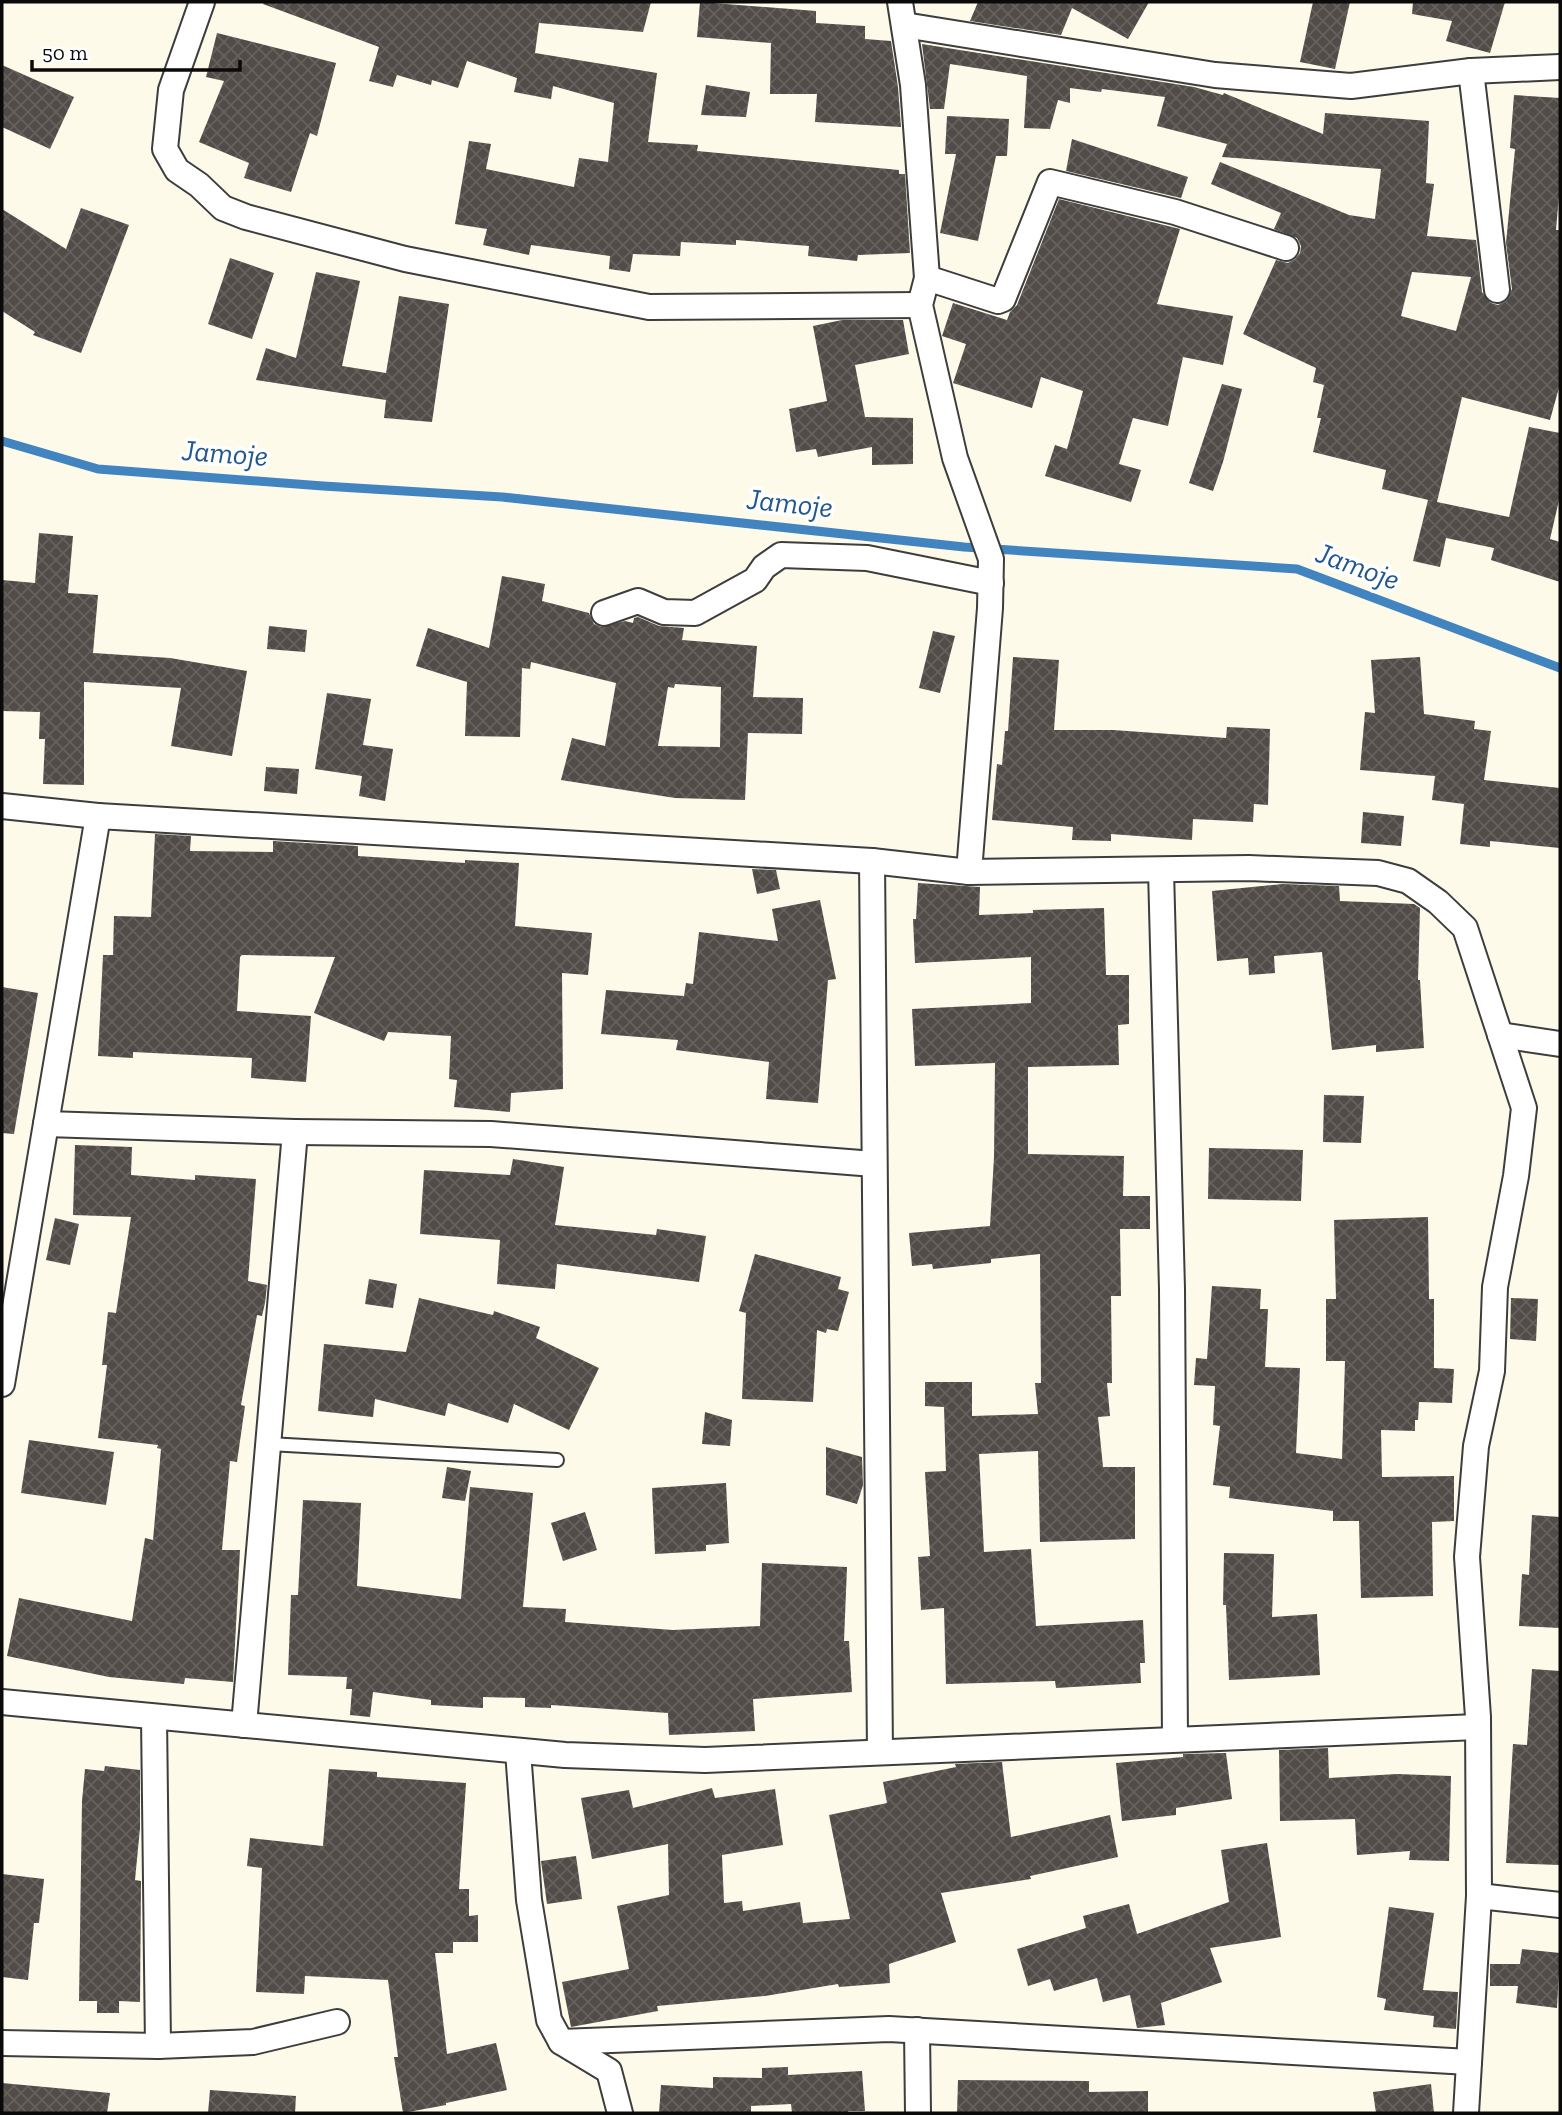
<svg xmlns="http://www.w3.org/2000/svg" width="1562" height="2115" font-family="'Zilla Slab',serif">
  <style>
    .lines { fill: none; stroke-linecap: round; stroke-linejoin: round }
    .stream { stroke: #4184bf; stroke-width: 9 }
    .building { fill: url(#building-cross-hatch); fill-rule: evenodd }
    .service-casing { stroke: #3d3d3d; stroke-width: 16 }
    .minor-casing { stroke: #3d3d3d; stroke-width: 28 }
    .service { stroke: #fff; stroke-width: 12 }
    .minor { stroke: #fff; stroke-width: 24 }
    .labels { text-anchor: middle; stroke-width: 7; stroke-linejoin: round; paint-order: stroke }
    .water-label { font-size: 30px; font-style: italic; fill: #21578e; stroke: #fff }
  </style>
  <defs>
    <pattern id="building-cross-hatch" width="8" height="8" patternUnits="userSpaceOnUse" patternTransform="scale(1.75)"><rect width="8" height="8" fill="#524c48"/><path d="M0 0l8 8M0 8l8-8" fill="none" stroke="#66615e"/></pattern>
  </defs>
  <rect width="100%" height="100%" fill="#fdfae9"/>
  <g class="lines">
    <polyline class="stream" points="2,441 98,469 323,486 502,497 964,547 1297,569 1560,668"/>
  </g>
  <g class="building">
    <polygon points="264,2 651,2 643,32 539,23 535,53 657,73 648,142 698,145 697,151 899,170 899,174 905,174 910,253 858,255 857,261 808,256 809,246 736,240 736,245 681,242 680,256 633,254 630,272 609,269 610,256 531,245 529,255 483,245 487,229 455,224 469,141 491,144 486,169 574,187 579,158 608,162 614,103 553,86 551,99 514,92 517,78 467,61 458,88 432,80 431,85 397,75 393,87 369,81 379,47 263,4"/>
    <polygon points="700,2 816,11 816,23 865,26 865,39 891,41 898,87 901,127 815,122 817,94 770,94 771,43 697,37"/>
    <polygon points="978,2 1149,2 1128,39 1072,8 1061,35 970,21"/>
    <polygon points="1313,2 1350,2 1335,69 1300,62"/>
    <polygon points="1413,2 1505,2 1490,53 1446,41 1452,21 1412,14"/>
    <polygon points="217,33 336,63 317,136 310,133 291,192 244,178 249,163 199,142 224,81 206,77"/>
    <path d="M 922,44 L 1194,87 L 1223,95 L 1224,93 L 1323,134 L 1325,113 L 1429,121 L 1426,183 L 1434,184 L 1427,236 L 1476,240 L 1482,292 L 1491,303 L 1498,305 L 1506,301 L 1512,289 L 1506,243 L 1515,149 L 1510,148 L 1514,95 L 1560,98 L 1560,184 L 1556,230 L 1560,230 L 1560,384 L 1550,420 L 1462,397 L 1437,502 L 1509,517 L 1529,427 L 1560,433 L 1560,496 L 1550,539 L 1560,542 L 1560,582 L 1491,560 L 1494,548 L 1446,538 L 1440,567 L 1413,561 L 1428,500 L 1437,502 L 1382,489 L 1386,470 L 1313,452 L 1321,418 L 1317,418 L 1324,385 L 1313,382 L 1316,368 L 1243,334 L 1276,260 L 1288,263 L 1295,259 L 1300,253 L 1301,246 L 1297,238 L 1274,229 L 1281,213 L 1211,184 L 1220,162 L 1349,215 L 1375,219 L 1381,169 L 1222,157 L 1227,144 L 1157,126 L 1165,97 L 1102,89 L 1101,92 L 1070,88 L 1070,103 L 1058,100 L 1050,129 L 1024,128 L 1027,76 L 950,64 L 944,109 L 930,109 ZM 1412,272 L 1471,277 L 1456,331 L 1401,316 Z"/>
    <polygon points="2,65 74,97 50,149 2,127"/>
    <polygon points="706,85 750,92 746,117 701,115"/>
    <polygon points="947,116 1009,119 1007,156 996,156 978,241 940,233 956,154 945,154"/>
    <polygon points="1072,139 1188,177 1181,198 1066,171"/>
    <polygon points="1059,199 1180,229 1157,304 1233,316 1223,365 1183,357 1168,426 1133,418 1119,464 1141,470 1131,502 1045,476 1055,445 1067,449 1083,391 1041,377 1032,408 953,383 966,344 942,336 953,303 1007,320 1010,312 1017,305"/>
    <polygon points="81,208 129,225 81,353 33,335 35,332 2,311 2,209 66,249"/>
    <polygon points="230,258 274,273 252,339 208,324"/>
    <polygon points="316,272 360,281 342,366 386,373 399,296 449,304 432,422 384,418 386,400 256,380 266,348 296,358"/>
    <polygon points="842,320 903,320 909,354 855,365 865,417 913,418 913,464 872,465 872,447 818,457 816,449 796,452 789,409 827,401 813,326"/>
    <polygon points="1222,384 1242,389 1223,462 1213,491 1189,483"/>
    <polygon points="39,533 73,536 68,593 98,595 93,653 170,658 247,671 232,756 171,746 181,688 84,682 84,785 43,784 45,739 39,739 40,712 2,711 2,580 35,583"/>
    <path d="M 502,576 L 545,584 L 542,601 L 589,613 L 594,624 L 601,627 L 625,621 L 633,623 L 634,618 L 638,617 L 659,626 L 684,628 L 682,640 L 757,646 L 753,697 L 803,698 L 802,734 L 748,733 L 745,800 L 675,798 L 561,780 L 572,738 L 605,746 L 616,683 L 531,662 L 530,669 L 522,668 L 520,737 L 465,736 L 467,682 L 416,666 L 428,628 L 489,648 ZM 675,684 L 721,687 L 720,747 L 658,746 L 668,687 L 674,688 Z"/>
    <polygon points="269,626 307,630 305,652 267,649"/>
    <polygon points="933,631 955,636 940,693 919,688"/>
    <polygon points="1013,657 1059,660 1054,730 1113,730 1226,738 1227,727 1270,729 1268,805 1254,804 1253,822 1193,819 1192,840 1111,834 1111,841 1072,840 1073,827 992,820 997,764 1002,765 1005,731 1008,731"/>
    <polygon points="1420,657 1424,714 1475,721 1474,729 1491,731 1484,780 1560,788 1560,848 1490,841 1490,847 1460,844 1464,804 1432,800 1435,776 1360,770 1365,712 1375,713 1371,660"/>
    <polygon points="327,693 371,699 363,745 393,749 385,801 359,796 362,776 315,769"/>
    <polygon points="266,767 299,769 297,794 264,791"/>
    <polygon points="1363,812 1404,816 1401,846 1361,843"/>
    <polygon points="155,834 191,836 190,851 273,852 273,841 358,846 358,856 465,863 465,860 519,863 515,926 592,933 588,975 562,973 563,1089 511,1093 510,1112 454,1107 457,1080 449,1079 451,1036 388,1032 384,1041 314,1013 335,957 242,955 240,957 237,1011 311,1016 306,1082 251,1078 252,1058 133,1052 133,1058 98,1056 103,955 113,955 114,916 151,917"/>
    <polygon points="752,869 776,870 780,889 757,894"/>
    <polygon points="918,883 980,887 979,915 1033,913 1033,910 1104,908 1106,975 1129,975 1129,1024 1118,1025 1119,1065 1028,1067 1028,1154 1124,1156 1123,1196 1150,1196 1150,1229 1120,1229 1121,1296 1111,1296 1112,1383 1107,1383 1110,1416 1098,1417 1103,1467 1135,1467 1135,1539 1040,1542 1038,1451 979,1454 984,1552 1031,1549 1036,1626 1143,1620 1145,1663 1140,1663 1141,1683 1056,1688 1055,1681 946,1684 944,1608 921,1610 918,1557 930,1556 925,1472 946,1471 944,1407 925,1406 925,1382 972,1382 972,1416 1038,1414 1035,1383 1041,1383 1040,1254 991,1259 991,1263 933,1269 932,1264 912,1266 909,1233 990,1226 994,1157 995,1063 915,1066 912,1009 1031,1003 1031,957 915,963 913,919 916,919"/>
    <polygon points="1283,884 1339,886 1340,901 1414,904 1420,908 1418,980 1420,980 1424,1048 1376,1052 1376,1045 1332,1050 1322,952 1274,956 1275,973 1249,975 1248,958 1217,961 1212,891"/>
    <polygon points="820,900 836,979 828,980 818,1103 766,1099 769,1062 676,1050 678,1040 601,1034 606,990 684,996 686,983 693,984 699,932 778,941 772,909"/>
    <polygon points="2,987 38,993 14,1134 2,1133"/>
    <polygon points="1324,1095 1364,1096 1361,1143 1323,1142"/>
    <polygon points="75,1145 132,1147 131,1175 195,1180 195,1175 256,1179 248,1281 267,1285 265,1303 262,1316 257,1315 241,1405 245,1406 237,1462 230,1461 222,1550 240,1550 233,1682 185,1678 184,1684 109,1677 7,1656 19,1598 132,1621 145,1538 153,1540 161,1449 157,1448 158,1445 98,1438 107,1365 102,1365 108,1312 116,1313 131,1217 73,1215"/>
    <polygon points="1209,1148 1303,1150 1301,1201 1208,1199"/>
    <polygon points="513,1159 564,1167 555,1225 656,1235 657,1229 706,1236 699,1282 557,1264 555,1289 497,1284 500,1240 420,1234 424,1170 510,1175"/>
    <polygon points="1428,1217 1429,1299 1434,1299 1434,1368 1454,1369 1452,1403 1419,1402 1418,1420 1415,1420 1415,1431 1381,1430 1382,1477 1454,1476 1454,1521 1432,1522 1433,1596 1361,1598 1359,1521 1333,1521 1333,1511 1229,1498 1230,1487 1213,1485 1220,1426 1213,1425 1215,1386 1194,1385 1196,1358 1207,1359 1212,1286 1261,1289 1260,1309 1268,1309 1265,1367 1300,1368 1296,1453 1342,1459 1345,1361 1326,1361 1326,1299 1336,1299 1334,1220"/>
    <polygon points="55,1218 79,1224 70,1265 46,1260"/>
    <polygon points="755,1254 841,1277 838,1289 849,1292 838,1331 827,1329 826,1333 817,1330 813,1402 742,1399 746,1313 739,1311"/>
    <polygon points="369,1279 397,1284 393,1308 365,1304"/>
    <polygon points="419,1298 493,1315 494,1311 540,1327 536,1338 599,1368 569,1430 514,1404 508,1423 448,1403 445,1416 375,1399 373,1417 318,1411 324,1344 406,1352"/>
    <polygon points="1511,1298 1538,1299 1536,1341 1510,1339"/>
    <polygon points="705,1412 732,1420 730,1446 702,1444"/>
    <polygon points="29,1440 114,1452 106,1505 21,1493"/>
    <polygon points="826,1447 862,1457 863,1485 857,1504 826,1495"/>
    <polygon points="447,1467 471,1471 465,1501 442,1498"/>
    <polygon points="726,1483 729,1543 706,1545 706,1551 655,1554 652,1488"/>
    <polygon points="470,1487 533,1493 523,1607 566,1609 565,1622 673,1630 760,1626 762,1563 847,1567 844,1641 849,1641 852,1692 753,1699 755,1731 669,1735 668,1713 551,1705 551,1708 525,1707 525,1698 483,1697 483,1708 431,1705 431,1700 373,1692 370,1717 350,1715 352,1689 346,1689 347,1677 288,1675 291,1595 298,1595 303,1500 361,1503 357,1586 461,1599"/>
    <polygon points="585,1512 597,1550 563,1561 551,1523"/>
    <polygon points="1532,1515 1560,1517 1560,1628 1519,1626 1522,1574 1529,1575"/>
    <polygon points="1224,1553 1274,1554 1272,1617 1317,1614 1320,1675 1229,1680 1226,1605 1223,1605"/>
    <polygon points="1532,1669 1560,1671 1560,1865 1506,1863 1513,1744 1527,1745"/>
    <polygon points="1328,1748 1329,1778 1397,1774 1451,1776 1449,1861 1409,1860 1410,1851 1357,1855 1355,1819 1280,1821 1279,1750"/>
    <polygon points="1226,1753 1232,1799 1176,1808 1176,1815 1122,1821 1116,1763 1183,1757 1183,1754"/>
    <polygon points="1002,1762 1011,1837 1110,1815 1118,1857 1030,1876 1031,1879 941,1893 956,1942 889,1964 890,1983 839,1987 838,1984 765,1996 657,2006 658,2011 571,2027 562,1982 629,1969 617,1906 669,1895 668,1844 592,1859 581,1798 629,1790 633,1808 712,1788 715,1798 775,1789 783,1845 722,1855 724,1903 742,1901 743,1911 800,1902 803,1923 850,1919 829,1815 887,1803 883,1782 956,1767 955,1764"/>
    <polygon points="105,1766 140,1770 140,1828 135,1880 141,1881 140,2002 119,2001 119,2013 97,2013 97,2001 79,2001 82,1801 85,1769 104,1771"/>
    <polygon points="329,1769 377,1772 377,1777 466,1783 459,1889 469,1889 469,1916 478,1915 478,1942 453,1942 453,1953 435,1953 447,2054 496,2043 507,2090 446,2103 446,2105 403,2113 394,2057 398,2057 388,1980 305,1976 304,1994 256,1992 262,1868 247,1866 250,1838 323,1846"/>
    <polygon points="1267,1843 1281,1937 1210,1948 1222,1982 1161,2003 1165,2025 1137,2028 1130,1995 1103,2002 1097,1978 1054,1991 1050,1979 1028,1986 1017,1949 1086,1928 1083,1916 1129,1904 1137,1934 1229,1902 1221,1850"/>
    <polygon points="576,1856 582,1899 547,1904 541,1861"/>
    <polygon points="2,1874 44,1879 39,1923 34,1923 28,1980 2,1977"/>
    <polygon points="1389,1907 1434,1913 1423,1990 1458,1992 1456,2029 1433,2027 1434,2016 1384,2010 1386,1999 1377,1997"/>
    <polygon points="1522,1949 1560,1953 1557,2008 1516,2003 1518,1986 1490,1986 1490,1964 1520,1964"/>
    <polygon points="788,2067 788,2075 862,2071 865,2111 848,2111 848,2113 792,2113 791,2104 751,2106 751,2113 659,2113 661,2085 713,2088 713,2077 762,2078 762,2068"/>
    <polygon points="958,2080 1089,2081 1089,2092 1148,2091 1148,2113 957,2113"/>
    <polygon points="2,2083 110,2093 107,2113 2,2113"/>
    <polygon points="1431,2084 1434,2113 1376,2113 1373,2092"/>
    <polygon points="210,2090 296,2096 295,2113 208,2113"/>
  </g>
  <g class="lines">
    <g class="service-casing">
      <polyline id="service" points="269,1444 557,1460"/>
    </g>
    <g class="minor-casing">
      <g id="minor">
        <polyline points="202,2 171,90 165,149 177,170 199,185 223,208 246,217 405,259 649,307 920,305"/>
        <polyline points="900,2 913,85 927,278 920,305 955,458 991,559 990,608 969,872"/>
        <polyline points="904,25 1215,75 1351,86 1471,71 1560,67"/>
        <polyline points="1471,71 1497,290"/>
        <polyline points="927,278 998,301 1003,299 1050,182 1175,212 1286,248"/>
        <polyline points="604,613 638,601 664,612 695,613 755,580 764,567 781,555 867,558 991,583"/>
        <polyline points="2,806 98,816"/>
        <polyline points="872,861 880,1752"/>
        <polyline points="1161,870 1172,1289 1175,1739"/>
        <polyline points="1500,1035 1560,1044"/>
        <polyline points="46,1124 295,1132 491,1134 874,1164"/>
        <polyline points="2,1384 98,816 872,861 969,872 1249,868 1378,873 1408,881 1438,902 1465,928 1524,1108 1516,1176 1495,1287 1492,1371 1476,1446 1467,1557 1478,1717 1479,1896 1466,2113"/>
        <polyline points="2,1702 565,1755 705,1760 1477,1727"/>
        <polyline points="154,1717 158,2046"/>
        <polyline points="244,1725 295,1132"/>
        <polyline points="518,1751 529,1900 549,2020 561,2042 609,2071 620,2113"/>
        <polyline points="1479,1896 1560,1905"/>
        <polyline points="917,2030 918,2113"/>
        <polyline points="561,2042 889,2029 1469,2062"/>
        <polyline points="2,2043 158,2046 253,2042 337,2022"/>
      </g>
    </g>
    <use href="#service" class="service"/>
    <use href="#minor" class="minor"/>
  </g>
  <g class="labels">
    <g class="water-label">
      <text transform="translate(225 453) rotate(4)" y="10">Jamoje</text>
      <text transform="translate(790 503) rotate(6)" y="10">Jamoje</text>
      <text transform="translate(1358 566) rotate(20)" y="10">Jamoje</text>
    </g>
  </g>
  <rect width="1562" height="2115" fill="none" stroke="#0a0a0a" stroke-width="7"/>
  <path d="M32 60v10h208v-10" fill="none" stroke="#0a0a0a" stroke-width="3.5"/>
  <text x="42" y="60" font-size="21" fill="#0a0a0a" stroke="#ffffff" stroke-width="5" paint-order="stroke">50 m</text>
</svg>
